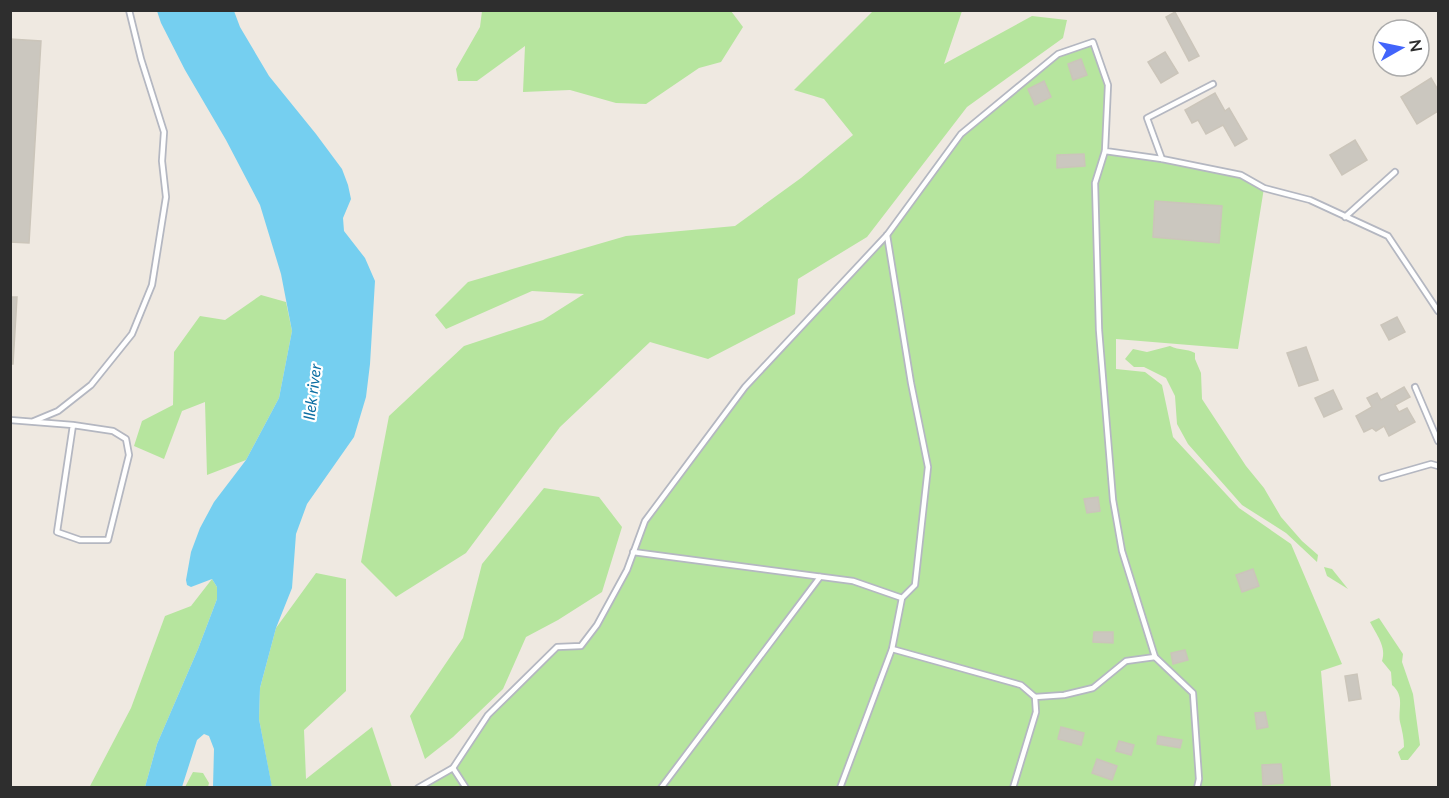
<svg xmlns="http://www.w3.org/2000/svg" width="1449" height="798" font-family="Lato,sans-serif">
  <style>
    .green { fill: #b6e59e }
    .water { fill: #75cff0 }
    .building { fill: #cbc7bf; stroke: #cbc5ba; stroke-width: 1.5 }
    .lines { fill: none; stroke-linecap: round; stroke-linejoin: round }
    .service-casing { stroke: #b4b7c1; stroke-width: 8 }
    .service { stroke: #fff; stroke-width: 4.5 }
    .labels { text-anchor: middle; stroke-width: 4.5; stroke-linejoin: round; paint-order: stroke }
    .water-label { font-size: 16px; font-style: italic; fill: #0d6fa3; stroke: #fff }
  </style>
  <rect width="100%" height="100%" fill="#efe9e1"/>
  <g class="green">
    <polygon points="482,11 731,11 743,27 721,62 699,68 646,104 616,103 570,90 523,92 525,46 477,81 458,81 456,69 480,27"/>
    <polygon points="873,11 962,11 944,64 1032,16 1067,20 1063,38 967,107 867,237 798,279 795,314 708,359 650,342 560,427 466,553 396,597 361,562 389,416 464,346 543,320 584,294 532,291 446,329 435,315 468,282 626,236 735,226 801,178 853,135 824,99 794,90"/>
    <polygon points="1093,42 1108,85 1105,151 1162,159 1241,175 1264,188 1238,349 1116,339 1116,369 1145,372 1162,385 1173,437 1239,508 1291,544 1342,664 1321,671 1331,787 418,788 453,768 488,715 557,647 581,646 597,625 627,570 645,521 745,387 887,235 961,134 1058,54"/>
    <polygon points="261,295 286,302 292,331 279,398 246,460 207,475 205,402 182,411 164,459 134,446 142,421 173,405 174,352 200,316 225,320"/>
    <path d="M 1170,346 C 1180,351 1186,348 1195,353 L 1195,359 L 1201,373 L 1202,399 L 1246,466 L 1264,488 L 1281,517 L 1302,541 L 1318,555 L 1317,562 L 1286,533 L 1242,505 L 1188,444 L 1177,424 L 1175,396 L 1166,378 L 1144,367 L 1134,367 L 1125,359 L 1133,349 L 1147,352 Z"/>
    <polygon points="544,488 599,497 622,527 602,592 558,620 526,637 503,689 453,737 425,759 410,716 463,638 482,564"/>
    <polygon points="1324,567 1332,569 1348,589 1327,576"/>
    <polygon points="316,573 346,579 346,691 304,730 306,779 372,727 392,787 272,788 259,719 260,688 276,628"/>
    <polygon points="212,579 217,587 217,599 198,649 157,744 145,787 89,788 131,708 165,616 191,606"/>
    <path d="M 1379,618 L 1403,654 L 1402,662 L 1413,694 L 1420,745 L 1408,760 L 1401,760 L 1398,752 L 1404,747 C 1404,738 1402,730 1400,722 C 1398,708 1405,696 1392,685 L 1391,672 L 1382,661 C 1387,647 1376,634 1370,622 Z"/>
    <polygon points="193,772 203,773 209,783 208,787 185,787"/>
  </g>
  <polygon class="water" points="157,11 234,11 240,27 269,76 316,134 342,169 348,185 351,199 343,218 344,231 365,258 375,281 370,364 366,397 354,437 307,504 296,534 292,588 276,628 260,688 259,719 272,787 213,787 214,749 209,736 204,734 197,740 182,787 145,787 157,744 198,649 217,599 217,587 212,579 191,587 187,585 186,580 191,552 200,528 214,502 246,460 279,398 292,331 281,274 260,205 226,140 185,70 161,23"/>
  <g class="building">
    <polygon points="1175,12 1199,56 1189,61 1166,17"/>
    <polygon points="10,39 41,41 29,243 10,242"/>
    <polygon points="1165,52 1178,73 1161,83 1148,62"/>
    <polygon points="1081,59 1087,75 1073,80 1068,64"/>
    <polygon points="1431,78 1438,90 1438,111 1417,124 1401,97"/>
    <polygon points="1044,81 1051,97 1035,105 1028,89"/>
    <polygon points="1215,93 1225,111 1229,108 1247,139 1235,146 1223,125 1206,134 1198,120 1192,123 1185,110"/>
    <polygon points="1355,140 1367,160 1342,175 1330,155"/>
    <polygon points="1084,154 1085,166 1057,168 1057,155"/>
    <polygon points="1155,201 1222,206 1219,243 1153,237"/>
    <polygon points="10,297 17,297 13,364 10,364"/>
    <polygon points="1397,317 1405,332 1389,340 1381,325"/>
    <polygon points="1306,347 1318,380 1299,386 1287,353"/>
    <polygon points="1404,387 1410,397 1395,405 1399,412 1407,408 1415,422 1389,436 1384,426 1376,431 1372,428 1364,432 1356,416 1372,407 1367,398 1377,393 1381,400"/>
    <polygon points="1333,390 1342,409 1324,417 1315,398"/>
    <polygon points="1098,497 1100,511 1087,513 1084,499"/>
    <polygon points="1253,569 1259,586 1242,592 1236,575"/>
    <polygon points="1094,632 1113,632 1113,643 1093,642"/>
    <polygon points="1185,650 1188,660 1173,664 1171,653"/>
    <polygon points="1357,674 1361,699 1349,701 1345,676"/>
    <polygon points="1265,712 1268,727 1257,729 1255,713"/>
    <polygon points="1061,727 1084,733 1081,745 1058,739"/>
    <polygon points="1158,736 1182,740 1180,748 1157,744"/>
    <polygon points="1119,741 1134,745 1131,755 1116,751"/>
    <polygon points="1097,759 1117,766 1112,780 1092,773"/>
    <polygon points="1281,764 1283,783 1263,785 1262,765"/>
  </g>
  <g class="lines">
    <g class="service-casing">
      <g id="service">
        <polyline points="1105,151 1095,183 1099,330 1113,500 1122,551 1155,657 1193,693 1199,779 1197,788"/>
        <polyline points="1162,159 1147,118 1213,84"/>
        <polyline points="1345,217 1395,172"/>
        <polyline points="1415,387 1438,441"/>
        <polyline points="10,420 73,425 113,431 126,439 129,455 108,540 80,540 57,532 73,425"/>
        <polyline points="34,421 58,411 91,385 132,334 152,285 166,197 162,161 164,132 141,59 129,10"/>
        <polyline points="1382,478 1431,464 1438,466"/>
        <polyline points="633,552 853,581 902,598"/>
        <polyline points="892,649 1021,685 1035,697 1036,712 1013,788"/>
        <polyline points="1035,697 1064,695 1093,688 1126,661 1155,657"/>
        <polyline points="453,768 466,788"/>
        <polyline points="418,788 453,768 488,715 557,647 581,646 597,625 627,570 645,521 745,387 887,235 961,134 1058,54 1093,42 1108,85 1105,151 1162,159 1241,175 1264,188 1310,200 1388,236 1438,311"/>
        <polyline points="661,788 820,577"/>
        <polyline points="840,788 892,649 902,598 915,585 928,467 911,383 887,235"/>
      </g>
    </g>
    <use href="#service" class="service"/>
  </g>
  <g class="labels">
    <g class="water-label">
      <text transform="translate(312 392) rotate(-83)" y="6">Ilek river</text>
    </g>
  </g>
  <rect width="1449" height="798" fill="none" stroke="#2e2e2e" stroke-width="24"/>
  <g transform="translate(1401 48) rotate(81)"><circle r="28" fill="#ffffff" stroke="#ababab" stroke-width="1.5"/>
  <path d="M0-4.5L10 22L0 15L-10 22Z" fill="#4264fb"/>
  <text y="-9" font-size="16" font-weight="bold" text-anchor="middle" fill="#2e2e2e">N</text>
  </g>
</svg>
